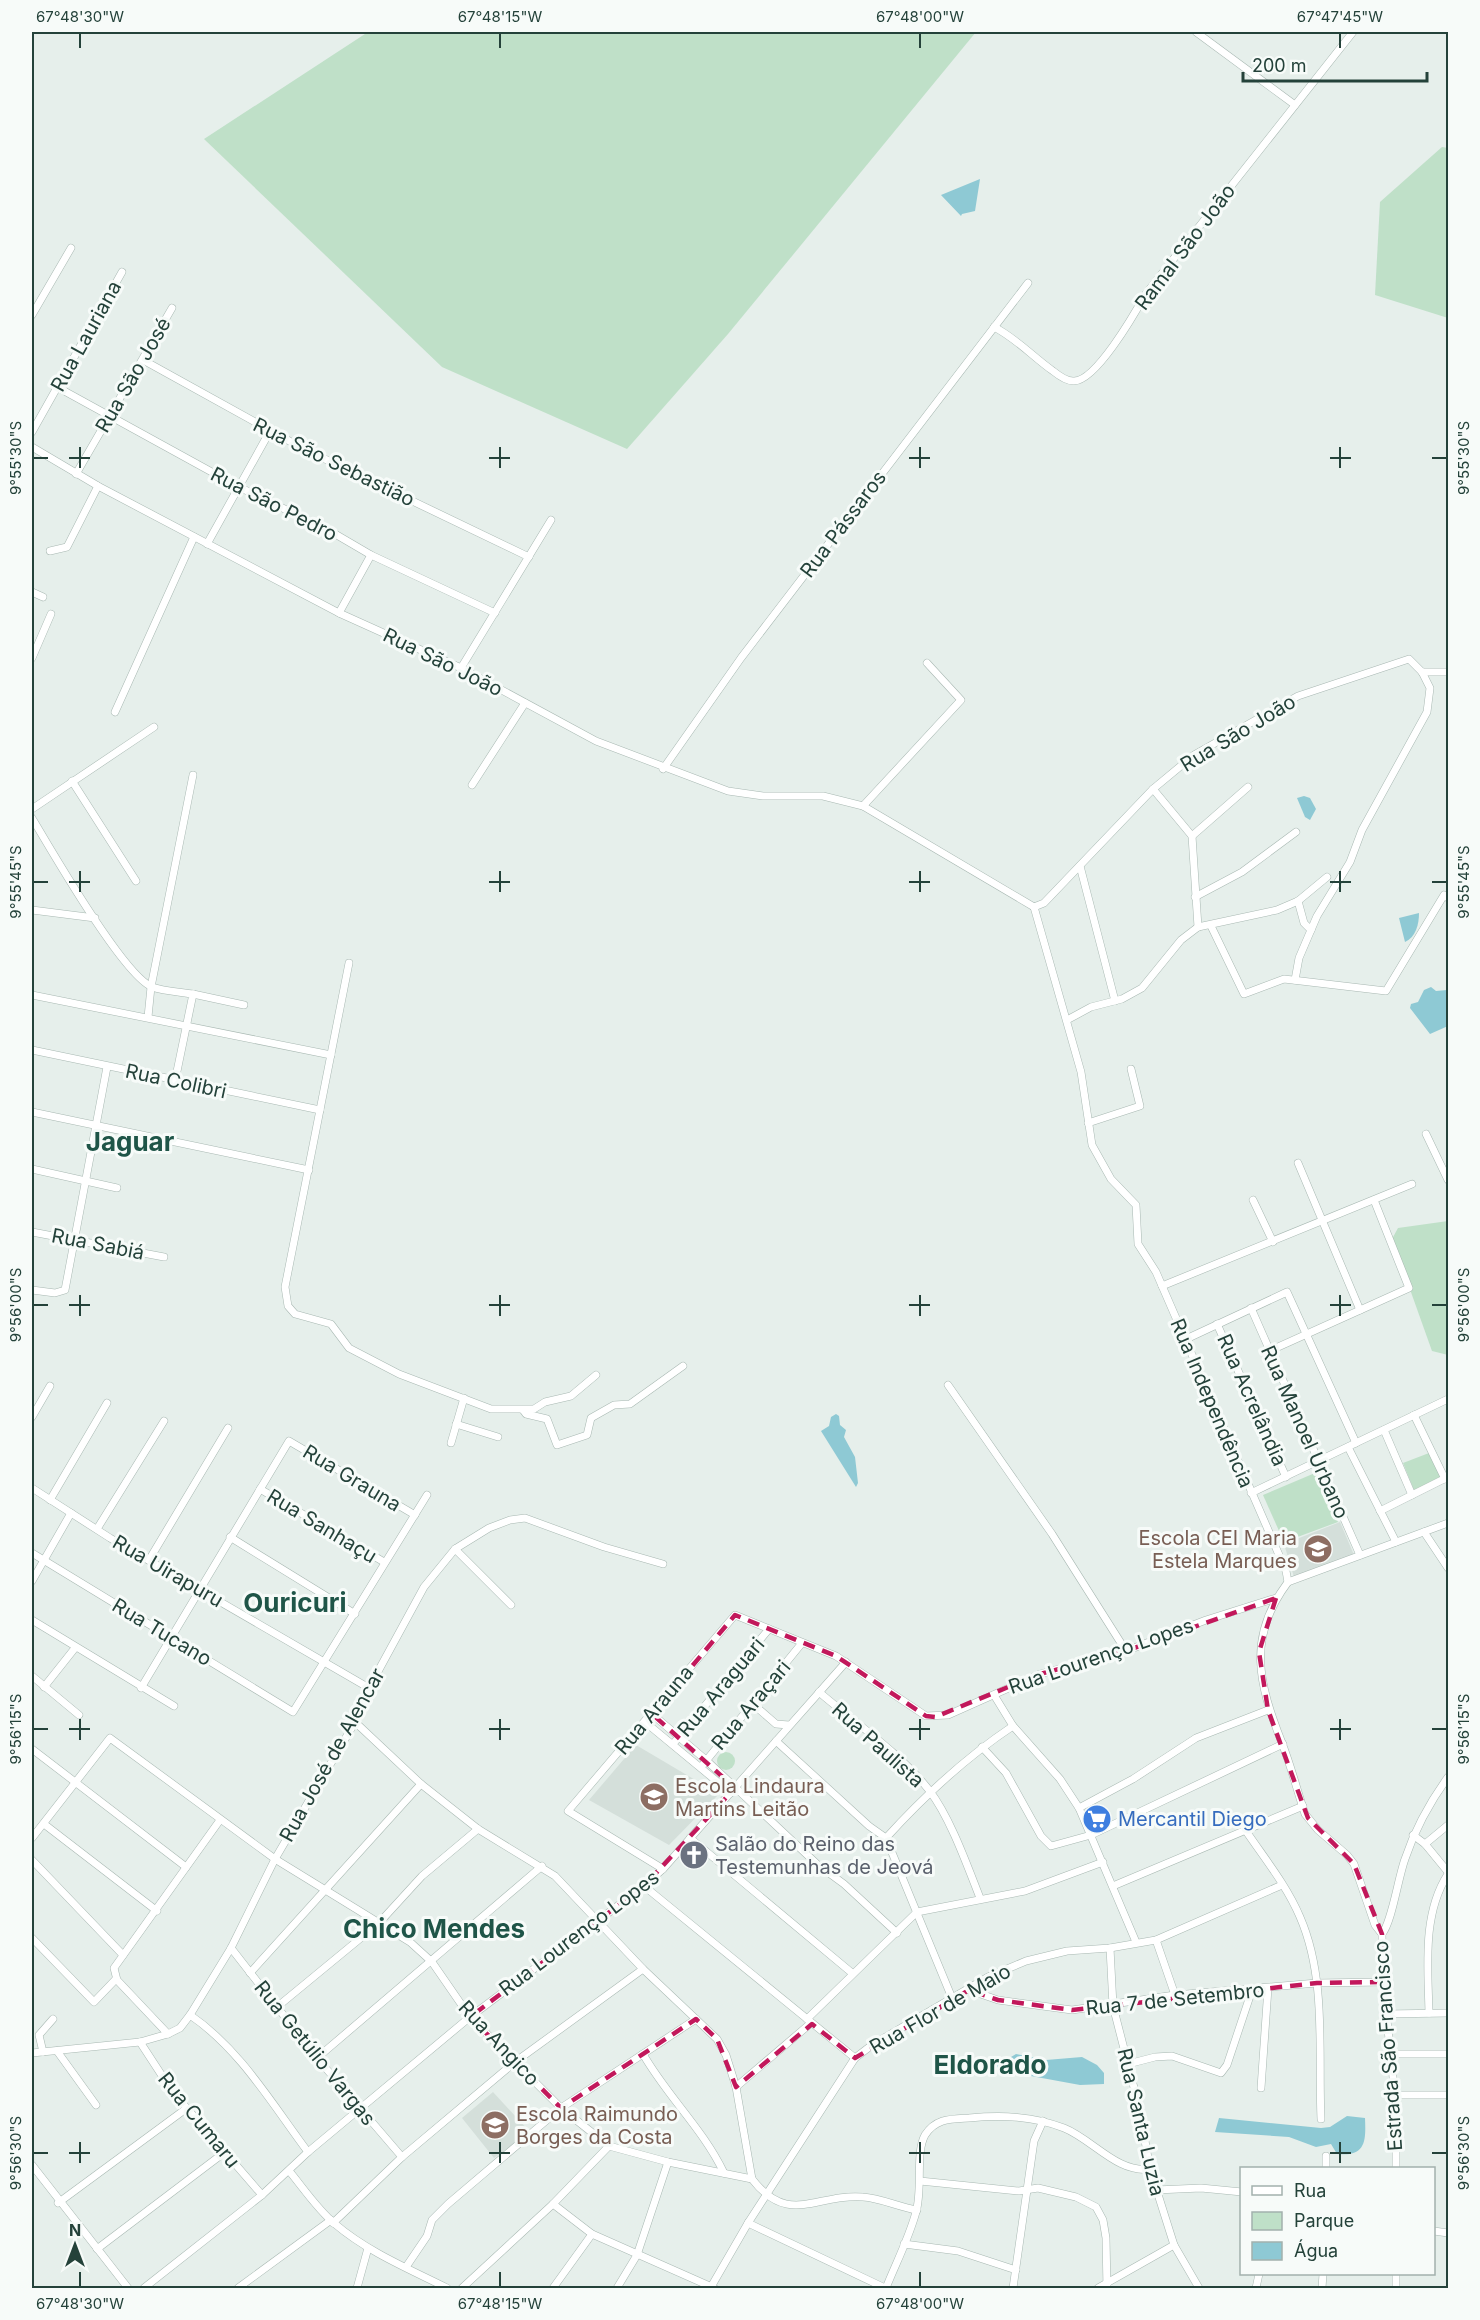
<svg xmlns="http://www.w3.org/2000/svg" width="1480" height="2320" font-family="Inter,sans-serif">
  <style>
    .built { fill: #d4dfda }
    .green { fill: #bfe0c8 }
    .water { fill: #8ec9d4 }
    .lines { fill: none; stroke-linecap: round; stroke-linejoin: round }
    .minor-casing { stroke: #a8b8b2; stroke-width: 8 }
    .minor { stroke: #fff; stroke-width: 7 }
    .marked { fill: none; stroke: #c2185b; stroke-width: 4.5; stroke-dasharray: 12 8; stroke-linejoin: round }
    .ticks { fill: none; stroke: #24423a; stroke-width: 2 }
    .labels { text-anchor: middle; stroke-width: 6; stroke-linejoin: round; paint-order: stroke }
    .street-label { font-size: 20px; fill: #24423a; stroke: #f7fbf9 }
    .education-label { font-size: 20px; fill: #785e54; stroke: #f7fbf9; text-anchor: start }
    .shop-label { font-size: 20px; fill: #366cbe; stroke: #f7fbf9; text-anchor: start }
    .worship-label { font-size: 20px; fill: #5b616d; stroke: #f7fbf9; text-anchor: start }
    .district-label { font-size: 26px; font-weight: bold; fill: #1f5548; stroke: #f7fbf9 }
    .neatline { fill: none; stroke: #24423a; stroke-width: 2 }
    .ticks-label { font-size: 15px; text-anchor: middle; fill: #24423a }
  </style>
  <rect width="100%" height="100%" fill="#e6efeb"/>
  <g class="built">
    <polygon points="1340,1522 1354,1555 1294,1577 1284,1544"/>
    <polygon points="636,1745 719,1794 669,1845 589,1800"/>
    <polygon points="493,2092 530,2132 494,2158 462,2118"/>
  </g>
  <g class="green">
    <polygon points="368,32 976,32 728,334 627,449 442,367 204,139"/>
    <polygon points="1442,147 1448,148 1448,318 1375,295 1380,202"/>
    <polygon points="1448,1221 1448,1355 1432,1351 1392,1239 1398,1228"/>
    <polygon points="1429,1453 1442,1479 1414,1490 1403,1463"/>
    <polygon points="1315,1473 1338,1522 1284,1542 1263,1495"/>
    <circle cx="726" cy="1761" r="9"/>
  </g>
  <g class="water">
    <polygon points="980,179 975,211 962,214 961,216 941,195"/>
    <polygon points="1304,796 1310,798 1316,809 1310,820 1305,817 1297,798"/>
    <path d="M 1419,913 C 1419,924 1416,937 1405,942 L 1399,918 Z"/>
    <polygon points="1431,987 1436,991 1447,990 1448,993 1448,1026 1430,1034 1410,1008 1411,1004 1418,1002 1424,990"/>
    <polygon points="836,1414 839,1416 840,1425 846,1430 844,1437 855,1457 858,1483 856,1487 821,1431 829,1426 831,1417"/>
    <polygon points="1016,2054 1046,2060 1082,2057 1097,2065 1104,2073 1104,2084 1080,2085 998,2070 996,2066"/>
    <path d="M 1347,2116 L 1365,2118 C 1366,2141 1366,2157 1337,2154 L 1331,2144 L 1316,2147 L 1289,2137 L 1215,2132 L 1219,2118 L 1321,2128 L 1330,2127 Z"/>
  </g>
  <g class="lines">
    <g class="minor-casing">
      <g id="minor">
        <polyline points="1196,32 1295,105"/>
        <polyline points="32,315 71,248"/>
        <path d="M 994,327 C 1016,338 1033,357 1053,371 C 1058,375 1067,381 1073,381 C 1095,383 1135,313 1145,295 L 1353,32"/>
        <polyline points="143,360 302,448 529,557"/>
        <polyline points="57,387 239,487 330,531 371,555 495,613"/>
        <polyline points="32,432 122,272"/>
        <polyline points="32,447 98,486 339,613 461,668 596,741 728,791 763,796 823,796 863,806 1034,907"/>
        <polyline points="76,474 172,308"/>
        <polyline points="207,544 270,431"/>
        <polyline points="50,551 67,547 98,486"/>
        <polyline points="32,592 43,597"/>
        <polyline points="339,613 371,555"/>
        <polyline points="32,658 51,614"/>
        <polyline points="461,668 551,520"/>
        <polyline points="1422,672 1448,672"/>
        <polyline points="115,712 194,537"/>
        <polyline points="663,769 741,658 1028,283"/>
        <polyline points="72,781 136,881"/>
        <polyline points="472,785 525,703"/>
        <polyline points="1153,789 1192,836 1198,927"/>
        <polyline points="863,806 961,700 927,663"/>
        <polyline points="32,809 154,727"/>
        <path d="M 32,818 C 51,850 123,975 152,987 C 163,991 180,992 193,994 L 175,1081"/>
        <polyline points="1192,836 1248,787"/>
        <polyline points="1080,866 1115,1001"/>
        <polyline points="1195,897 1242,872 1296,832"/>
        <polyline points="1298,901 1304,923 1311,930"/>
        <path d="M 1034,907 L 1081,1072 L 1092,1145 L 1111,1179 L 1136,1205 L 1138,1244 L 1156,1272 L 1286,1571 L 1288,1582 C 1246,1638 1259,1684 1282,1743 C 1291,1766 1297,1790 1305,1814 L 1318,1830 L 1347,1855 L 1354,1864 L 1375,1925 L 1382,1934 L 1383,1982 L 1396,2106 L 1396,2168"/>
        <polyline points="1034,907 1044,903 1153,789 1194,755 1298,696 1409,659 1422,672 1430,688 1427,712 1362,830 1350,862 1317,916 1299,958 1295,980"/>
        <polyline points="32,910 95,918"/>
        <polyline points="1211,926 1244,994 1284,979 1386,991 1444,895 1448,898"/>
        <polyline points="349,963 285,1287 288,1306 295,1314 331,1324 349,1348 399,1374 491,1409 534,1409 545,1402 571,1396 596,1375"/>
        <polyline points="193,994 244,1005"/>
        <polyline points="32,995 331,1055"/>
        <polyline points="148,1017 151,987 193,775"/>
        <polyline points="1067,1020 1091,1007 1122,999 1142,988 1181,940 1198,927 1277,910 1298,901 1327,877"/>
        <polyline points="32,1050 320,1110"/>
        <polyline points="32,1112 309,1170"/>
        <polyline points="1088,1123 1140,1106 1131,1069"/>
        <polyline points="1426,1134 1448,1180"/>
        <polyline points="1298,1163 1360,1310"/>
        <polyline points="32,1169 117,1188"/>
        <polyline points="1253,1200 1273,1242"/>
        <polyline points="32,1232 164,1257"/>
        <polyline points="1162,1286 1412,1184"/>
        <polyline points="32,1290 55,1293 65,1290 107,1067"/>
        <polyline points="1251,1308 1360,1555"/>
        <polyline points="1217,1324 1286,1477"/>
        <polyline points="1184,1340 1287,1292 1356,1443"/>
        <polyline points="1269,1351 1409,1288 1374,1200"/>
        <polyline points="948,1385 1052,1534 1126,1651"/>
        <polyline points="523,1410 526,1414 547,1419 557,1445 587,1435 591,1418 614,1405 630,1404 683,1366"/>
        <polyline points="1414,1415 1445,1479"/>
        <polyline points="32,1417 50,1386"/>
        <polyline points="456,1424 498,1437"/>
        <polyline points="1384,1430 1412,1495"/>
        <polyline points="451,1443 464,1398"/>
        <polyline points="1348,1447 1396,1542"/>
        <polyline points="32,1488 110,1538 369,1688"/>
        <polyline points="260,1489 384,1562"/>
        <polyline points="1251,1493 1448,1399"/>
        <polyline points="50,1500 107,1403"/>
        <polyline points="1380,1511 1448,1477"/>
        <polyline points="97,1529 164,1421"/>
        <polyline points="1424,1532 1448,1568"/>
        <polyline points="230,1537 355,1614"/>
        <polyline points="455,1549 511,1605"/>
        <polyline points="32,1553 293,1712 427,1495"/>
        <polyline points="149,1560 228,1428"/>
        <polyline points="32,1581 71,1513"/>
        <polyline points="1288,1582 1448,1523"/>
        <polyline points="32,1620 174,1706"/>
        <polyline points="32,1676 79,1715"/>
        <polyline points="44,1687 75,1648"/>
        <polyline points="141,1688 289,1441 415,1515"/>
        <path d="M 819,1692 C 855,1723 899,1752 929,1790 C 950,1817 967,1865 980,1898"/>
        <polyline points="994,1695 1013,1726 1060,1779 1079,1808 1136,1942"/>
        <polyline points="753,1704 776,1724 789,1725"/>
        <polyline points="652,1714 706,1760 818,1865 844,1884 897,1933"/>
        <polyline points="355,1722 421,1784 478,1829 555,1876 643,1969 717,2039 726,2055 736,2087 752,2179"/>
        <polyline points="645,1722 731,1793"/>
        <polyline points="776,1741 869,1826 886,1838 952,1998"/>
        <polyline points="673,1744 769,1629"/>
        <polyline points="982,1747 1006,1773 1041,1836 1051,1846 1091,1835 1283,1744"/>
        <polyline points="32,1749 186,1867"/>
        <polyline points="701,1767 802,1643"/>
        <polyline points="1079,1808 1133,1779 1196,1738 1268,1710"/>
        <polyline points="44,1824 157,1911"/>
        <path d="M 1246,1831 C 1265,1859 1287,1886 1300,1917 C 1327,1979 1318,2053 1321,2119"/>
        <polyline points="1413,1835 1425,1844 1448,1872"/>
        <path d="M 32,1838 L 110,1738 L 275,1859 L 410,1942 L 432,1962 L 470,2017 L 561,2108 L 609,2146 L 668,2162 L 752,2179 C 789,2227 816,2193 863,2197 C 880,2198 899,2207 917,2210"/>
        <polyline points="690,1838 852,1973"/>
        <path d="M 886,1838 C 925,1795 965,1758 1013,1726"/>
        <polyline points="1425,1844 1448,1825"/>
        <polyline points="32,1860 123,1955"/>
        <polyline points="663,1869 568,1811 735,1615 836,1656 926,1716 948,1715 1040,1674 1126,1651 1206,1620 1276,1598"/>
        <polyline points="644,1886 855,2058"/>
        <polyline points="1113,1886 1303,1806"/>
        <path d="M 1382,1934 C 1392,1922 1398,1878 1405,1859 C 1415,1829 1430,1802 1448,1777"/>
        <polyline points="32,1938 94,2002 116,1979"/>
        <polyline points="1156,1940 1175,1995"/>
        <polyline points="231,1948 317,2058 402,2157"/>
        <polyline points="1110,1948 1113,2006 1139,2107 1150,2169 1174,2245 1199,2288"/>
        <polyline points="250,1973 421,1784"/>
        <polyline points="969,1990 998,2000 1072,2010 1175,1995 1317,1983 1383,1982"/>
        <polyline points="277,2007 379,1923 422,1876 478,1829"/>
        <path d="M 1429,2013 C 1428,1967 1422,1914 1448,1874"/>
        <polyline points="1386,2014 1448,2013"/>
        <path d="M 190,2015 C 240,2049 272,2104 308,2152"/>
        <polyline points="807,2019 917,1912 1025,1891 1103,1862"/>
        <polyline points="168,2034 117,1980 114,1968 220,1820"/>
        <polyline points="140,2042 172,2091 262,2195"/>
        <polyline points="57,2051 96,2105"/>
        <polyline points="43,2052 39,2035 53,2019"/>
        <polyline points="32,2053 140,2042 168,2034 180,2028 190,2015 231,1948 275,1859 355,1722 369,1688 424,1587 455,1549 489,1528 510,1520 525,1518 604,1547 663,1564"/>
        <path d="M 643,2054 C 667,2096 703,2129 724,2173"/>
        <polyline points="1392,2054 1448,2054"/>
        <polyline points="317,2058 542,1866"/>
        <polyline points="1128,2064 1155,2057 1172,2056 1221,2073 1227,2065 1252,1990"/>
        <polyline points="736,2087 811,2023"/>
        <polyline points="1261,2088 1268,1988"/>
        <polyline points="1394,2095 1448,2095"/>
        <polyline points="1326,2156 1326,2168"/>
        <polyline points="32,2165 128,2288"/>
        <path d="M 290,2172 C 304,2189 318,2210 335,2224 C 368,2252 409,2269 447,2288"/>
        <polyline points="920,2181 1019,2191 1038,2188 1076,2197 1096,2207 1103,2220 1106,2238 1107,2288"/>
        <polyline points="1156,2190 1201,2188 1242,2192"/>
        <polyline points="58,2203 187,2108"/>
        <polyline points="553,2204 592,2234 714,2288"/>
        <polyline points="333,2223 402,2157 515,2062 643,1969"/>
        <polyline points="748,2223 885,2288"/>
        <polyline points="1434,2231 1448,2233"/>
        <polyline points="904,2244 958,2251 1016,2270"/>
        <polyline points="97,2249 225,2152"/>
        <polyline points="406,2267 427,2236 432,2220 448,2204 561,2108 696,2019"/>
        <polyline points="1396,2274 1396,2288"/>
        <polyline points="711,2287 748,2223 855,2058 872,2045 988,1977 1026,1961 1067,1951 1110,1948 1156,1940 1282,1885"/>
        <polyline points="144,2288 262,2195 308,2152 470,2017 644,1886 663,1869 846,1662"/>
        <polyline points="238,2288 331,2220"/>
        <polyline points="357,2288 368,2248"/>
        <polyline points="462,2288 553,2204 609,2146"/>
        <polyline points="553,2288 592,2234"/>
        <polyline points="617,2288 637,2255 668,2162"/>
        <path d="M 886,2288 C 896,2263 909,2238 916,2212 C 923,2189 915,2153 925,2135 C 936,2118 951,2119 969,2118 C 1002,2115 1033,2116 1064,2128 C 1092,2139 1118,2174 1150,2169"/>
        <polyline points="1013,2288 1034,2141 1043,2121"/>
        <polyline points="1098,2288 1174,2245"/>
        <polyline points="1256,2288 1259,2274"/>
        <polyline points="1322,2288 1323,2274"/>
      </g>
    </g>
    <use href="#minor" class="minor"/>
  </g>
  <path class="marked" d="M 1276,1598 L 1259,1652 L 1268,1710 L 1308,1818 L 1354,1864 L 1382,1934 L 1383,1982 L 1317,1983 L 1072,2010 L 998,2000 L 969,1990 L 855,2058 L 812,2024 L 736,2087 L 717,2039 L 696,2019 L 561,2108 L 470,2017 L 644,1886 L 735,1788 L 652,1714 L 735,1615 L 836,1656 L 926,1716 L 935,1717 L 1040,1674 L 1126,1651 Z"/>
  <path class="ticks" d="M 80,33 L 80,48M 500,33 L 500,48M 920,33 L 920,48M 1340,33 L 1340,48M 80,447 L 80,468M 500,447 L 500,468M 920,447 L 920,468M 1340,447 L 1340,468M 33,458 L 48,458M 69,458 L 90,458M 489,458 L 510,458M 909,458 L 930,458M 1330,458 L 1351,458M 1432,458 L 1447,458M 80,871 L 80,892M 500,871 L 500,892M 920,871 L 920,892M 1340,871 L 1340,892M 33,882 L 48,882M 69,882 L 90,882M 489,882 L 510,882M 909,882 L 930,882M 1330,882 L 1351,882M 1432,882 L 1447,882M 80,1295 L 80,1316M 500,1295 L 500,1316M 920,1295 L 920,1316M 1340,1295 L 1340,1316M 33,1305 L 48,1305M 69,1305 L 90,1305M 489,1305 L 510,1305M 909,1305 L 930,1305M 1330,1305 L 1351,1305M 1432,1305 L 1447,1305M 80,1719 L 80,1740M 500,1719 L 500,1740M 920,1719 L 920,1740M 1340,1719 L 1340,1740M 33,1729 L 48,1729M 69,1729 L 90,1729M 489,1729 L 510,1729M 909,1729 L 930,1729M 1330,1729 L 1351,1729M 1432,1729 L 1447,1729M 80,2142 L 80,2163M 500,2142 L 500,2163M 920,2142 L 920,2163M 1340,2142 L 1340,2163M 33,2153 L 48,2153M 69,2153 L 90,2153M 489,2153 L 510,2153M 909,2153 L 930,2153M 1330,2153 L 1351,2153M 1432,2153 L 1447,2153M 80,2272 L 80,2287M 500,2272 L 500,2287M 920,2272 L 920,2287"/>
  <defs>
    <g id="school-disc" transform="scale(1.5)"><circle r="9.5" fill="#8d6e63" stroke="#f7fbf9"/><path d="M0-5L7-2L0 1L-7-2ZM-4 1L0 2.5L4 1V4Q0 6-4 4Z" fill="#fff"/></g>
    <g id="supermarket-disc" transform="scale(1.5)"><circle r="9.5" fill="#3f7fe0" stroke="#f7fbf9"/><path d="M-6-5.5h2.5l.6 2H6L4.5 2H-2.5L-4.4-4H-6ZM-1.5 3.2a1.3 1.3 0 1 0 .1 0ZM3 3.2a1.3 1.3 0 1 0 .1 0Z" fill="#fff"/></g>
    <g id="church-disc" transform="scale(1.5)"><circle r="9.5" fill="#6b7280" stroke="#f7fbf9"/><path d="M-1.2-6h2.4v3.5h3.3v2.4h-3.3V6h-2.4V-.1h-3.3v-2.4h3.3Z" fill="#fff"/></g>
  </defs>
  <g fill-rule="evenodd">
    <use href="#school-disc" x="1318" y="1549"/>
    <use href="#school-disc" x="654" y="1797"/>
    <use href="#supermarket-disc" x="1097" y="1819"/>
    <use href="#church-disc" x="694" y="1855"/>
    <use href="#school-disc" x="495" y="2125"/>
  </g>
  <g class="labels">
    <g class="street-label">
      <text transform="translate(1185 247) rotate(-53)" y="7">Ramal São João</text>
      <text transform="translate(86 336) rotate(-61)" y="7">Rua Lauriana</text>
      <text transform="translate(133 375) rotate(-60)" y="7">Rua São José</text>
      <text transform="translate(334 462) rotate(26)" y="7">Rua São Sebastião</text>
      <text transform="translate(274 504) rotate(27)" y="7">Rua São Pedro</text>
      <text transform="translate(843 524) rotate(-53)" y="7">Rua Pássaros</text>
      <text transform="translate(443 662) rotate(26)" y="7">Rua São João</text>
      <text transform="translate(1238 733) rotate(-31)" y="7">Rua São João</text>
      <text transform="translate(176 1081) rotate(12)" y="7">Rua Colibri</text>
      <text transform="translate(98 1244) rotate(11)" y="7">Rua Sabiá</text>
      <text transform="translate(1252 1400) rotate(66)" y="7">Rua Acrelândia</text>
      <text transform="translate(1212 1403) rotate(67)" y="7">Rua Independência</text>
      <text transform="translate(1305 1432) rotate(66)" y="7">Rua Manoel Urbano</text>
      <text transform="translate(352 1478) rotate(31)" y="7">Rua Grauna</text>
      <text transform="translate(322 1526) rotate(31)" y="7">Rua Sanhaçu</text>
      <text transform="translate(168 1571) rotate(30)" y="7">Rua Uirapuru</text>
      <text transform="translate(162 1632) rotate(31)" y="7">Rua Tucano</text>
      <text transform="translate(1101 1656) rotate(-19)" y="7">Rua Lourenço Lopes</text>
      <text transform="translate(721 1687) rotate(-50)" y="7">Rua Araguari</text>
      <text transform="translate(751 1705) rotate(-50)" y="7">Rua Araçari</text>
      <text transform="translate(654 1710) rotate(-50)" y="7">Rua Arauna</text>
      <text transform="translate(878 1745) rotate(42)" y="7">Rua Paulista</text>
      <text transform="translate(332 1755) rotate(-61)" y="7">Rua José de Alencar</text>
      <text transform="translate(579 1933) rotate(-37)" y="7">Rua Lourenço Lopes</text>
      <text transform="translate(1175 1999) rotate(-6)" y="7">Rua 7 de Setembro</text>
      <text transform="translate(940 2009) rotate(-30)" y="7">Rua Flor de Maio</text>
      <text transform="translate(499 2043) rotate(47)" y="7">Rua Angico</text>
      <text transform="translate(1388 2046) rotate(-94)" y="7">Estrada São Francisco</text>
      <text transform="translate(315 2053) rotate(51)" y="7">Rua Getúlio Vargas</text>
      <text transform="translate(199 2120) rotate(51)" y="7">Rua Cumaru</text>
      <text transform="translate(1141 2122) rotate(77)" y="7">Rua Santa Luzia</text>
    </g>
    <g class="education-label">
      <text x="1297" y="1545" text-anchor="end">Escola CEI Maria<tspan x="1297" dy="23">Estela Marques</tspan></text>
      <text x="675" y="1793">Escola Lindaura<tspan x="675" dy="23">Martins Leitão</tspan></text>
      <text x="516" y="2121">Escola Raimundo<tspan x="516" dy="23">Borges da Costa</tspan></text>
    </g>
    <g class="shop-label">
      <text x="1118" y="1826">Mercantil Diego</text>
    </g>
    <g class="worship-label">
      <text x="715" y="1851">Salão do Reino das<tspan x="715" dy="23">Testemunhas de Jeová</tspan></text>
    </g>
    <g class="district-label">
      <text x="130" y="1151">Jaguar</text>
      <text x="295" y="1612">Ouricuri</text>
      <text x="434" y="1938">Chico Mendes</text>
      <text x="990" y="2074">Eldorado</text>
    </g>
  </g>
  <rect width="1480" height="2320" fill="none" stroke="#f7fbf9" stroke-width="66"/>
  <rect x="1240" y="2167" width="195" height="108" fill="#f7fbf9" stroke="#a3b1ad" stroke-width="1.5"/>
  <rect x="1252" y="2186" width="30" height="9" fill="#ffffff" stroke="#a3b1ad" stroke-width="1.5"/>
  <text x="1294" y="2197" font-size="18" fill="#24423a">Rua</text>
  <rect x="1252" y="2212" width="30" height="18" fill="#bfe0c8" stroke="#a3b1ad" stroke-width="1.5"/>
  <text x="1294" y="2227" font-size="18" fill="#24423a">Parque</text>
  <rect x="1252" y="2242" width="30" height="18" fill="#8ec9d4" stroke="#a3b1ad" stroke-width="1.5"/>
  <text x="1294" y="2257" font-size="18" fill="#24423a">Água</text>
  <g transform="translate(75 2245)" stroke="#f7fbf9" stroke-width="4.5" paint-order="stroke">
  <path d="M0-4.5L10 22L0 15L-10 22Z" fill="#24423a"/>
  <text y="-9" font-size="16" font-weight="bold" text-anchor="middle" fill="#24423a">N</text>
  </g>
  <path d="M1243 72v9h184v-9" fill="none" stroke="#24423a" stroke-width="3"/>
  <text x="1252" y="72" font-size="18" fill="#24423a" stroke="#f7fbf9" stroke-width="4.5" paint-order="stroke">200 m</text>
  <rect x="33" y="33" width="1414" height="2254" class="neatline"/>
  <g class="ticks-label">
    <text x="80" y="22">67°48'30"W</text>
    <text x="500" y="22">67°48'15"W</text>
    <text x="920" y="22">67°48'00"W</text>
    <text x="1340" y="22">67°47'45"W</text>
    <text transform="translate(16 458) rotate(-90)" y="5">9°55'30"S</text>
    <text transform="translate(1464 458) rotate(-90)" y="5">9°55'30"S</text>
    <text transform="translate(16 882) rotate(-90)" y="5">9°55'45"S</text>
    <text transform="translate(1464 882) rotate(-90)" y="5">9°55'45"S</text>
    <text transform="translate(16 1305) rotate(-90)" y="5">9°56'00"S</text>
    <text transform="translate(1464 1305) rotate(-90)" y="5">9°56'00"S</text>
    <text transform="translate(16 1729) rotate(-90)" y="5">9°56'15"S</text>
    <text transform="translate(1464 1729) rotate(-90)" y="5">9°56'15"S</text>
    <text transform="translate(16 2153) rotate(-90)" y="5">9°56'30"S</text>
    <text transform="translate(1464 2153) rotate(-90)" y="5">9°56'30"S</text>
    <text x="80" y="2309">67°48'30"W</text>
    <text x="500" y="2309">67°48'15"W</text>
    <text x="920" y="2309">67°48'00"W</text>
  </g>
</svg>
